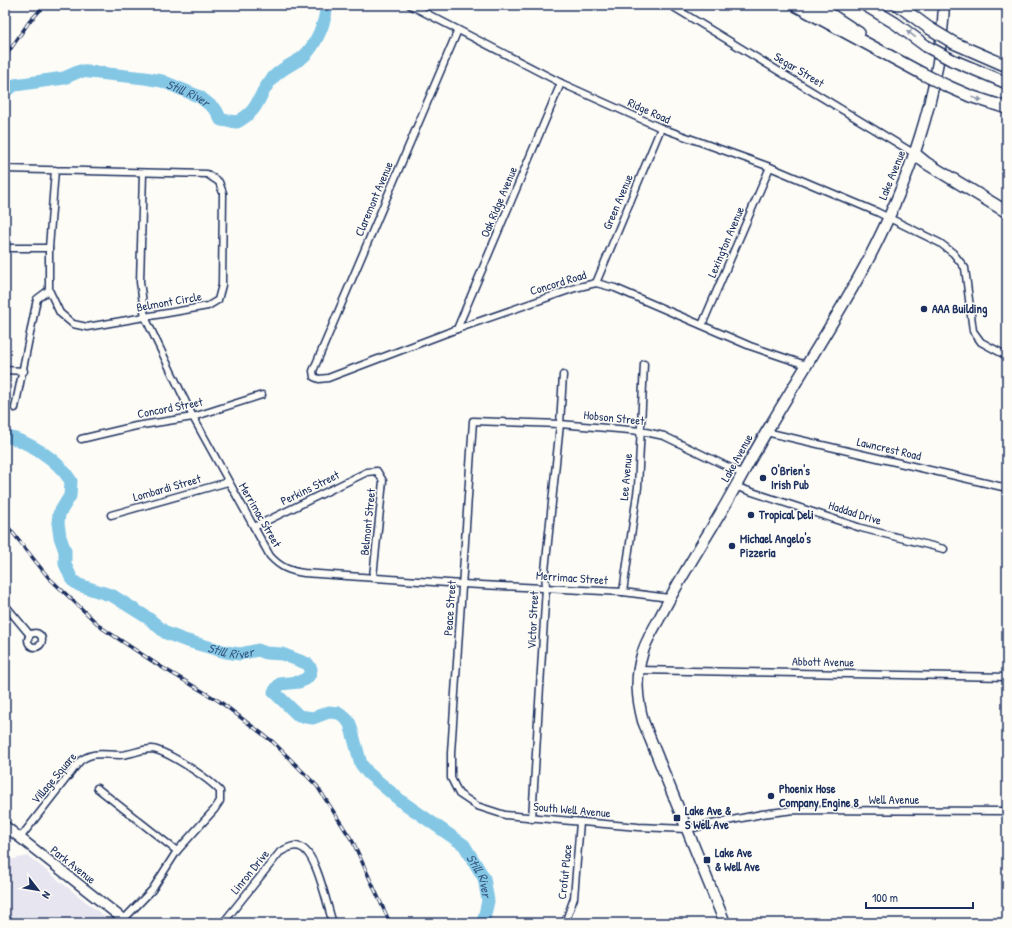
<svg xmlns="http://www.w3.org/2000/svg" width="1012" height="928" font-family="'Patrick Hand',sans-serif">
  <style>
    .built { fill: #e7e5f0 }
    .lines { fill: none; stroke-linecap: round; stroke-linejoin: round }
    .river { stroke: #84c7e5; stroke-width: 13 }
    .minor-casing { stroke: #1b2f5e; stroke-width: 9 }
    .secondary-casing { stroke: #1b2f5e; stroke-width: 12 }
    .primary-casing { stroke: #1b2f5e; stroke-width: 13 }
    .motorway-casing { stroke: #1b2f5e; stroke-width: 14 }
    .minor { stroke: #fdfcf7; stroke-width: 6 }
    .secondary { stroke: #fdfcf7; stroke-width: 9 }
    .primary { stroke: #fdfcf7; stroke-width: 10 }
    .motorway { stroke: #fdfcf7; stroke-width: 11 }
    .rail-casing { stroke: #1b2f5e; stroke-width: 3.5 }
    .rail { stroke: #fdfcf7; stroke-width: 2; stroke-dasharray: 6; stroke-linecap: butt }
    .motorway-bridge-casing { stroke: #1b2f5e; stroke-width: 14; stroke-linecap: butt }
    .motorway-bridge { stroke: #fdfcf7; stroke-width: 11 }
    .oneway { fill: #8c96aa }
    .poi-dot { fill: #1b2f5e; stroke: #fdfcf7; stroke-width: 1.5 }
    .labels { text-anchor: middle; stroke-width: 3; stroke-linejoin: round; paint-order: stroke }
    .street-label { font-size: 12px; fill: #1b2f5e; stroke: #fdfcf7 }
    .poi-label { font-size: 12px; font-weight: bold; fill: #1b2f5e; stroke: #fdfcf7; text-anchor: start }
    .water-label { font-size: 13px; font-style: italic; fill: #3a5d86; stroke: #fdfcf7 }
  </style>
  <rect width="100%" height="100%" fill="#fdfcf7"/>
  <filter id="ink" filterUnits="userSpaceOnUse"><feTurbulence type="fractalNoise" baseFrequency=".025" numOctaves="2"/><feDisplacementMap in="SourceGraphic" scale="8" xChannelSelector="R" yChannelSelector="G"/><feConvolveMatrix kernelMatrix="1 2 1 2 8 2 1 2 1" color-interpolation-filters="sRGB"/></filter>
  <g filter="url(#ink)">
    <polygon class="built" points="28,856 71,890 113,923 5,923 5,861"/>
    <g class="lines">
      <g class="river">
        <path id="s1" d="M 5,91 L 15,85 L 64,78 L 80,71 L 145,78 L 162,81 L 200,97 L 216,110 L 221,120 L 237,122 C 261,109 256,98 271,80 C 279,69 292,65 303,57 C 315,47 327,20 326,5"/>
        <path id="s2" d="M 5,436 C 30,442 57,459 71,481 L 70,496 L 59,514 L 58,523 L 60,537 L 65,551 L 65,564 L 72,580 L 79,585 L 113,596 L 148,618 L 166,633 L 184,640 L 226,652 L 240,654 L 258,650 L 266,653 L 282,654 L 308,664 L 311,669 L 310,674 L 306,679 L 299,682 L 280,684 L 274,692 L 299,716 L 313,718 L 329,712 L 339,713 L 345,717 L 350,724 L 361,764 L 368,773 L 401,801 L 464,845 L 484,878 L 488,901 L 483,923"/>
      </g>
      <g class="minor-casing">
        <g id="minor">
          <polyline points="410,5 561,83 661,128 770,167 877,212 940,243 953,253 965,268 973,331 981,342 1007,356"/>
          <polyline points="670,5 915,154"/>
          <polyline points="458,30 313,371 314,377 319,379 328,378 457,329 575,288 596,283 615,288 750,346 806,365"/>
          <polyline points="5,169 207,174 219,182 223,193 222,285 218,300 208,306 87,327 73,324 60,313 49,290 49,248 55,170"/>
          <path d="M 143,173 L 140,282 L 145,317 L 193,417 L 270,556 C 280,567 289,571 304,573 L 462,584 L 623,592 L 669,598"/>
          <polyline points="5,248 49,248"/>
          <polyline points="596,283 661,128"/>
          <polyline points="702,325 770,167"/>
          <polyline points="457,329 561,83"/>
          <polyline points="5,370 24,371"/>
          <polyline points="15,408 37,299 49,290"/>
          <polyline points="766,432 1007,488"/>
          <polyline points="81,439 136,426 193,417 262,395"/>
          <polyline points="743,474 664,436 641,431 560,424 473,421 451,753 451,778 459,794 477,806 505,815 638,827 687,829 762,814 794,810 1007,811"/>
          <polyline points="737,487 861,528 944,549"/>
          <polyline points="111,515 228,482"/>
          <polyline points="254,527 367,472 377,471 383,481 373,577"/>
          <polyline points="623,592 638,487 644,364"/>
          <polyline points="5,605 30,635"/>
          <circle cx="35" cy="640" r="7"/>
          <polyline points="638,670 1007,677"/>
          <polyline points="97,788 177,851"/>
          <polyline points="532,819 546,587 545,571 560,424 563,375"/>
          <path d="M 20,838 L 80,761 C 93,751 104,755 119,755 C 131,755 140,749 152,749 C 168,751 209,779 220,791 L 220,801 L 214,810 L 177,851 L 152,890 L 123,920"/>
          <path d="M 223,923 L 280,852 C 286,849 293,844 300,847 C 317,852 327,907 333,923"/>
          <polyline points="565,923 574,898 580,822"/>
        </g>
      </g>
      <g class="secondary-casing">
        <polyline id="secondary" points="5,826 128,923"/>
      </g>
      <g class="primary-casing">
        <path id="primary" d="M 725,923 L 643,721 C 637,698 635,678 642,655 C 645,642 653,630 659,619 C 676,585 697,552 717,519 C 735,489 751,457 770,426 C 802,371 837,318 867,262 C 909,181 940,96 944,5"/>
      </g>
      <g class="motorway-casing">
        <g id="motorway">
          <polyline points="795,5 923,74"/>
          <polyline points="816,5 859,33"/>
          <polyline points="865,5 895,23 926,46"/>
          <polyline points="898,5 929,28"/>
          <polyline points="954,43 1007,66"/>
          <polyline points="952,60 1007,83"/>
          <polyline points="947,86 970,96 1007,108"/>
          <polyline points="915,154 926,163 1007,212"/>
        </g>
      </g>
      <use href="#minor" class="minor"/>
      <use href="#secondary" class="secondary"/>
      <use href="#primary" class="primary"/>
      <use href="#motorway" class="motorway"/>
      <g class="rail-casing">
        <g id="rail">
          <polyline points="5,57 29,22 45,5"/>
          <polyline points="5,523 48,577 102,628 158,665 219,701 273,742 317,786 353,842 390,923"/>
        </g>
      </g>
      <use href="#rail" class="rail"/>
      <g class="motorway-bridge-casing">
        <g id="motorway-bridge">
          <polyline points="929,28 954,43"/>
          <polyline points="926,46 952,60"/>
          <polyline points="923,74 947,86"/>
        </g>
      </g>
      <use href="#motorway-bridge" class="motorway-bridge"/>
    </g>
    <defs><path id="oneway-solid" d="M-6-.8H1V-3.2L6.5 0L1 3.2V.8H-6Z"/></defs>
    <g class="oneway">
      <use href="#oneway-solid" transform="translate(911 34) rotate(-143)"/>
      <use href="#oneway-solid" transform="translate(977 99) rotate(19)"/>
    </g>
  </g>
  <g class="poi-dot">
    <circle cx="924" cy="309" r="4"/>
    <circle cx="763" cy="478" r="4"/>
    <circle cx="751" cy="515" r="4"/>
    <circle cx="732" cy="546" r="4"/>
    <circle cx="771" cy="796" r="4"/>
    <rect x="673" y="814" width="8" height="8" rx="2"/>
    <rect x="703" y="856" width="8" height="8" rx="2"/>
  </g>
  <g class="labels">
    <g class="street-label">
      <text transform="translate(799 70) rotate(31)" y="4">Segar Street</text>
      <text transform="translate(649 111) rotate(24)" y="4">Ridge Road</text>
      <text transform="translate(892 175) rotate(-68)" y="4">Lake Avenue</text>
      <text transform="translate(374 199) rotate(-67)" y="4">Claremont Avenue</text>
      <text transform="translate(499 202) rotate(-67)" y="4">Oak Ridge Avenue</text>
      <text transform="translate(618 202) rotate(-67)" y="4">Green Avenue</text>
      <text transform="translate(726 242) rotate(-67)" y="4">Lexington Avenue</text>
      <text transform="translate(558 283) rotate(-17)" y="4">Concord Road</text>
      <text transform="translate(169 302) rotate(-10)" y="4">Belmont Circle</text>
      <text transform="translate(170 408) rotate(-11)" y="4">Concord Street</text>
      <text transform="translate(614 418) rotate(6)" y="4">Hobson Street</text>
      <text transform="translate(889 449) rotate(13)" y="4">Lawncrest Road</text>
      <text transform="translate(737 458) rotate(-61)" y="4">Lake Avenue</text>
      <text transform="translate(626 477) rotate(-85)" y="4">Lee Avenue</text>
      <text transform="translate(167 488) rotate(-16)" y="4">Lombardi Street</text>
      <text transform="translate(310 488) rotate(-26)" y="4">Perkins Street</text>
      <text transform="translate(855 513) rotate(17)" y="4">Haddad Drive</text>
      <text transform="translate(260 515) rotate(60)" y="4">Merrimac Street</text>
      <text transform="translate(368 522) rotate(-84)" y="4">Belmont Street</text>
      <text transform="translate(572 578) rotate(4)" y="4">Merrimac Street</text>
      <text transform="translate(450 608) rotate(-86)" y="4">Peace Street</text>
      <text transform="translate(533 620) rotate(-87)" y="4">Victor Street</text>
      <text transform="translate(823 662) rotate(1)" y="4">Abbott Avenue</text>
      <text transform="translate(54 778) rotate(-50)" y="4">Village Square</text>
      <text x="894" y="804">Well Avenue</text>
      <text transform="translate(572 810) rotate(5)" y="4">South Well Avenue</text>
      <text transform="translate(73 865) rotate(38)" y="4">Park Avenue</text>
      <text transform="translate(250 872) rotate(-51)" y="4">Linron Drive</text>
      <text transform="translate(565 872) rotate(-84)" y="4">Crofut Place</text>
    </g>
    <g class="poi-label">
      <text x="932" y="313">AAA Building</text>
      <text x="771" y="475">O'Brien's<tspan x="771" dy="14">Irish Pub</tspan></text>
      <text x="759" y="519">Tropical Deli</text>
      <text x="740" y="543">Michael Angelo's<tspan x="740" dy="14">Pizzeria</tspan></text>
      <text x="779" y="793">Phoenix Hose<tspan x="779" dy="14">Company Engine 8</tspan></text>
      <text x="685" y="815">Lake Ave &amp;<tspan x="685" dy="14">S Well Ave</tspan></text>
      <text x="715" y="857">Lake Ave<tspan x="715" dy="14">&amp; Well Ave</tspan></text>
    </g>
    <g class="water-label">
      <text dy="5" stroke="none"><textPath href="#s1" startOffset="190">Still River</textPath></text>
      <text dy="5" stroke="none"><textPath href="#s2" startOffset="363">Still River</textPath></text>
      <text dy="5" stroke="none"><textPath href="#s2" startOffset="797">Still River</textPath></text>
    </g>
  </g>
  <rect width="1012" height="928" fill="none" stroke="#fdfcf7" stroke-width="20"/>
  <rect x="10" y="10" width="992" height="908" fill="none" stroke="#1b2f5e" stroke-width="1.5" filter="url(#ink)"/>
  <g transform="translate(38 890) rotate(121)" stroke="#fdfcf7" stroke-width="3" paint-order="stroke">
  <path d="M0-3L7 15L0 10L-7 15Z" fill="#1b2f5e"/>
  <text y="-6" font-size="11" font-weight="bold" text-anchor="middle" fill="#1b2f5e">N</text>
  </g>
  <path d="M866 902v6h107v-6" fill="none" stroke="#1b2f5e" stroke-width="2"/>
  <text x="872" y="902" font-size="12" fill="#1b2f5e" stroke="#fdfcf7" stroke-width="3" paint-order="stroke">100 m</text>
</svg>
